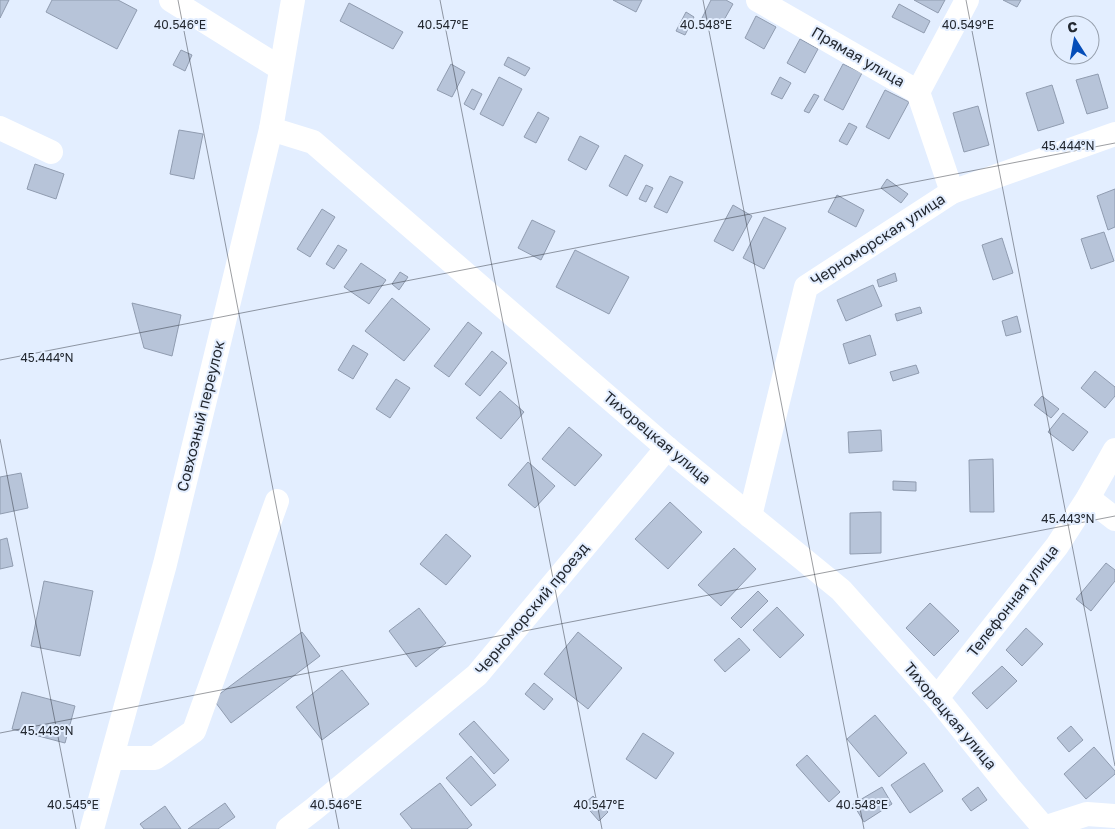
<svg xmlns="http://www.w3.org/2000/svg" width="1115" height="829" font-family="'Golos Text',sans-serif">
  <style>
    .building { fill: #b7c4d9; stroke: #909cb0 }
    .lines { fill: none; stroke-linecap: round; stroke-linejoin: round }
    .minor { stroke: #fff; stroke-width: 24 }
    .ticks { fill: none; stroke: #232830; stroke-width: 1; stroke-opacity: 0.45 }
    .labels { text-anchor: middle; stroke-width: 4; stroke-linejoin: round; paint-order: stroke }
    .street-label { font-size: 15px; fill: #232830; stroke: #e3eeff }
    .ticks-label { font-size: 12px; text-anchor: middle; fill: #232830; stroke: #e3eeff; stroke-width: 4; stroke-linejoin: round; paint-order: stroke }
  </style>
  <rect width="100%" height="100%" fill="#e3eeff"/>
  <g class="building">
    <polygon points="0,0 9,0 0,18"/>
    <polygon points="52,0 118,0 137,10 117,49 46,12"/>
    <polygon points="613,0 642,0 636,12"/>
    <polygon points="711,0 726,0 733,4 720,27 702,18"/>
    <polygon points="914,0 945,0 938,13"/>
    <polygon points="1003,0 1021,0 1017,7"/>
    <polygon points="349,3 403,32 393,49 340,21"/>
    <polygon points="899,4 930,21 924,33 892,17"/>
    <polygon points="686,12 694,17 685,35 676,31"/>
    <polygon points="756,16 776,27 764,49 745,38"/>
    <polygon points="800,39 818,49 805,73 787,63"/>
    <polygon points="181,50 192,55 185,71 173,65"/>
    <polygon points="508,57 530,68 525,76 504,65"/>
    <polygon points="451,64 465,72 452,97 437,90"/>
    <polygon points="843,64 862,73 843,110 824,100"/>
    <polygon points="1098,74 1108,108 1087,114 1076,80"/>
    <polygon points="499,77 522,89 503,126 480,114"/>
    <polygon points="780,77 791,83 782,99 771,94"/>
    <polygon points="1052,85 1064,123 1038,131 1026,93"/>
    <polygon points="472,89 482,94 474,110 464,104"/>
    <polygon points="885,90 909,102 889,139 866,127"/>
    <polygon points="814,94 819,96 809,113 804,111"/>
    <polygon points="978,106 989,145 964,152 953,113"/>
    <polygon points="538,112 549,118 536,143 524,137"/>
    <polygon points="849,123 857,127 847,145 839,141"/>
    <polygon points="179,130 203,134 194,179 170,174"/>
    <polygon points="580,136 599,146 586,170 568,160"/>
    <polygon points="625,155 643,165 627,196 609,186"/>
    <polygon points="35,164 64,174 56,199 27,189"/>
    <polygon points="670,176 683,182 667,213 654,207"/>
    <polygon points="887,179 908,194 901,203 881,188"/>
    <polygon points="646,185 653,188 646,202 639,199"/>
    <polygon points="1115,189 1115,227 1108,230 1097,196"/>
    <polygon points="837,195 864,210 856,227 828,212"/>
    <polygon points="733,205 752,216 733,251 714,241"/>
    <polygon points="322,209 335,217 310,257 297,249"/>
    <polygon points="764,217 786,228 764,269 743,258"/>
    <polygon points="532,220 555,231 541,260 518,248"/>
    <polygon points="1104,232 1114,261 1091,269 1081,239"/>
    <polygon points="1002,238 1013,273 993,280 982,245"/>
    <polygon points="338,245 347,250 334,269 326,264"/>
    <polygon points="575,250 629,277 609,314 556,287"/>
    <polygon points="361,263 386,280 369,304 344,287"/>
    <polygon points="400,272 408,277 399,290 392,284"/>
    <polygon points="895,273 897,281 879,287 877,280"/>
    <polygon points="873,285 882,306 846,321 837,300"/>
    <polygon points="392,298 430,329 404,361 365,331"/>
    <polygon points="132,303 181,315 172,356 144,348"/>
    <polygon points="920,307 922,313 897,321 895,314"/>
    <polygon points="1017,316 1021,332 1006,336 1002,321"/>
    <polygon points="468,322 482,333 449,377 434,366"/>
    <polygon points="870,335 876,355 849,364 843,344"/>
    <polygon points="353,345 368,354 353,379 338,370"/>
    <polygon points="492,351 507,363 480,396 465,384"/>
    <polygon points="916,365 919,373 893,381 890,372"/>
    <polygon points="1095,371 1115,387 1115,396 1105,408 1081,388"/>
    <polygon points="396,379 410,388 390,418 376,409"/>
    <polygon points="500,391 524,412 501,439 476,418"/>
    <polygon points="1042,396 1059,409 1051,418 1034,405"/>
    <polygon points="1063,413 1088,432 1073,451 1048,432"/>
    <polygon points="569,427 602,455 575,486 542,459"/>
    <polygon points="881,430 882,451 849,453 848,432"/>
    <polygon points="993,459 994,512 970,512 969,460"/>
    <polygon points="528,462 555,486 535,508 508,485"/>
    <polygon points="21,473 28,508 0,514 0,477"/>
    <polygon points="893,481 916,482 916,491 893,490"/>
    <polygon points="670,502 702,532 668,569 635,539"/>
    <polygon points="881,512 881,553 850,554 850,513"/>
    <polygon points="446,534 471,556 446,585 420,564"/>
    <polygon points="7,538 13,566 0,569 0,540"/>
    <polygon points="734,548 756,569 721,606 698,585"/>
    <polygon points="1106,563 1115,570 1115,581 1091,611 1076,599"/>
    <polygon points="44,581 93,591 80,656 31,646"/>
    <polygon points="758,591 768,601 741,628 731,618"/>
    <polygon points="930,603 959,631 934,656 906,628"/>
    <polygon points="777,607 804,635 780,658 753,630"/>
    <polygon points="419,608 446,643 416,667 389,631"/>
    <polygon points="1026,628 1043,644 1022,666 1006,650"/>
    <polygon points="302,632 320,656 231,723 213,699"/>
    <polygon points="578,632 622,668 588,709 544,674"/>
    <polygon points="739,638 750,650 725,672 714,660"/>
    <polygon points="1002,666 1017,681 987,709 972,693"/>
    <polygon points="342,670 369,704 322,740 296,707"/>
    <polygon points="534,683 553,699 544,710 525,694"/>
    <polygon points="22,692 75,706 65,743 12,729"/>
    <polygon points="875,715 907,753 879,777 847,739"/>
    <polygon points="474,721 509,760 494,774 459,734"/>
    <polygon points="1071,726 1083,740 1069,752 1057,738"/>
    <polygon points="643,733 674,753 656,779 626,759"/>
    <polygon points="1094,747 1115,771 1115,774 1086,799 1064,774"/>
    <polygon points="807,755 840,792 829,802 796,765"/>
    <polygon points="471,756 496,785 471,806 446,778"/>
    <polygon points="924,763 943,791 910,813 891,785"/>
    <polygon points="440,783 472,825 467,829 412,829 400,814"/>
    <polygon points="882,787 892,804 864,822 853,804"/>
    <polygon points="978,787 987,800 971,811 962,799"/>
    <polygon points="593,796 608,812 599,821 584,804"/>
    <polygon points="225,803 235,817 218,829 188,829"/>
    <polygon points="165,806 181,829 144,829 140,824"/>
  </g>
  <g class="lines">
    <g class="minor">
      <polyline points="171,0 280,68"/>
      <polyline points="758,0 918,92 952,192"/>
      <polyline points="918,92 967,0"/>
      <polyline points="0,128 51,152"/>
      <polyline points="271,129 313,142 667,448 841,590 937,698 1009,787 1045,829"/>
      <polyline points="1088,498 1115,519"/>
      <polyline points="750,516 806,287 952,192 1115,134"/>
      <polyline points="937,698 1057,546 1088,498 1115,450"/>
      <polyline points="112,758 155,758 194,731 277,501"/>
      <polyline points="1044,828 1087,814 1115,816"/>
      <polyline points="92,829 165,564 271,129 293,0"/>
      <polyline points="288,829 314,809 477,675 667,448"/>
    </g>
  </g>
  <path class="ticks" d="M 178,0 L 339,829M 440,0 L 602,829M 703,0 L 864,829M 966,0 L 1115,766M 0,360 L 1115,143M 0,439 L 76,829M 0,733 L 1115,516"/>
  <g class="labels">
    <g class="street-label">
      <text transform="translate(858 57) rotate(30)" y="5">Прямая улица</text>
      <text transform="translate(878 240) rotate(-33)" y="5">Черноморская улица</text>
      <text transform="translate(201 416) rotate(-76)" y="5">Совхозный переулок</text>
      <text transform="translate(657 438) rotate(40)" y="5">Тихорецкая улица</text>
      <text transform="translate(1013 601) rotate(-52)" y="5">Телефонная улица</text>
      <text transform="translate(532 609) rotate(-50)" y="5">Черноморский проезд</text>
      <text transform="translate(950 716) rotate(50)" y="5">Тихорецкая улица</text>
    </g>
  </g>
  <g class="ticks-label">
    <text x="968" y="29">40.549°E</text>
    <text x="180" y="29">40.546°E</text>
    <text x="443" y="29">40.547°E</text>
    <text x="706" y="29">40.548°E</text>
    <text x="1068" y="150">45.444°N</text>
    <text x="47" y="362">45.444°N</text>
    <text x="1068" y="523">45.443°N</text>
    <text x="47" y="735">45.443°N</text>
    <text x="73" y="809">40.545°E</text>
    <text x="336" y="809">40.546°E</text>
    <text x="599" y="809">40.547°E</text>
    <text x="862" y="809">40.548°E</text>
  </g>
  <g transform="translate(1075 40) rotate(349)"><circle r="24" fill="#e3eeff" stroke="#969fac"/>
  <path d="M0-4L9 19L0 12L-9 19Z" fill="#054db8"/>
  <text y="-8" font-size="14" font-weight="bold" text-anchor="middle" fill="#232830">С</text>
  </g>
</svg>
